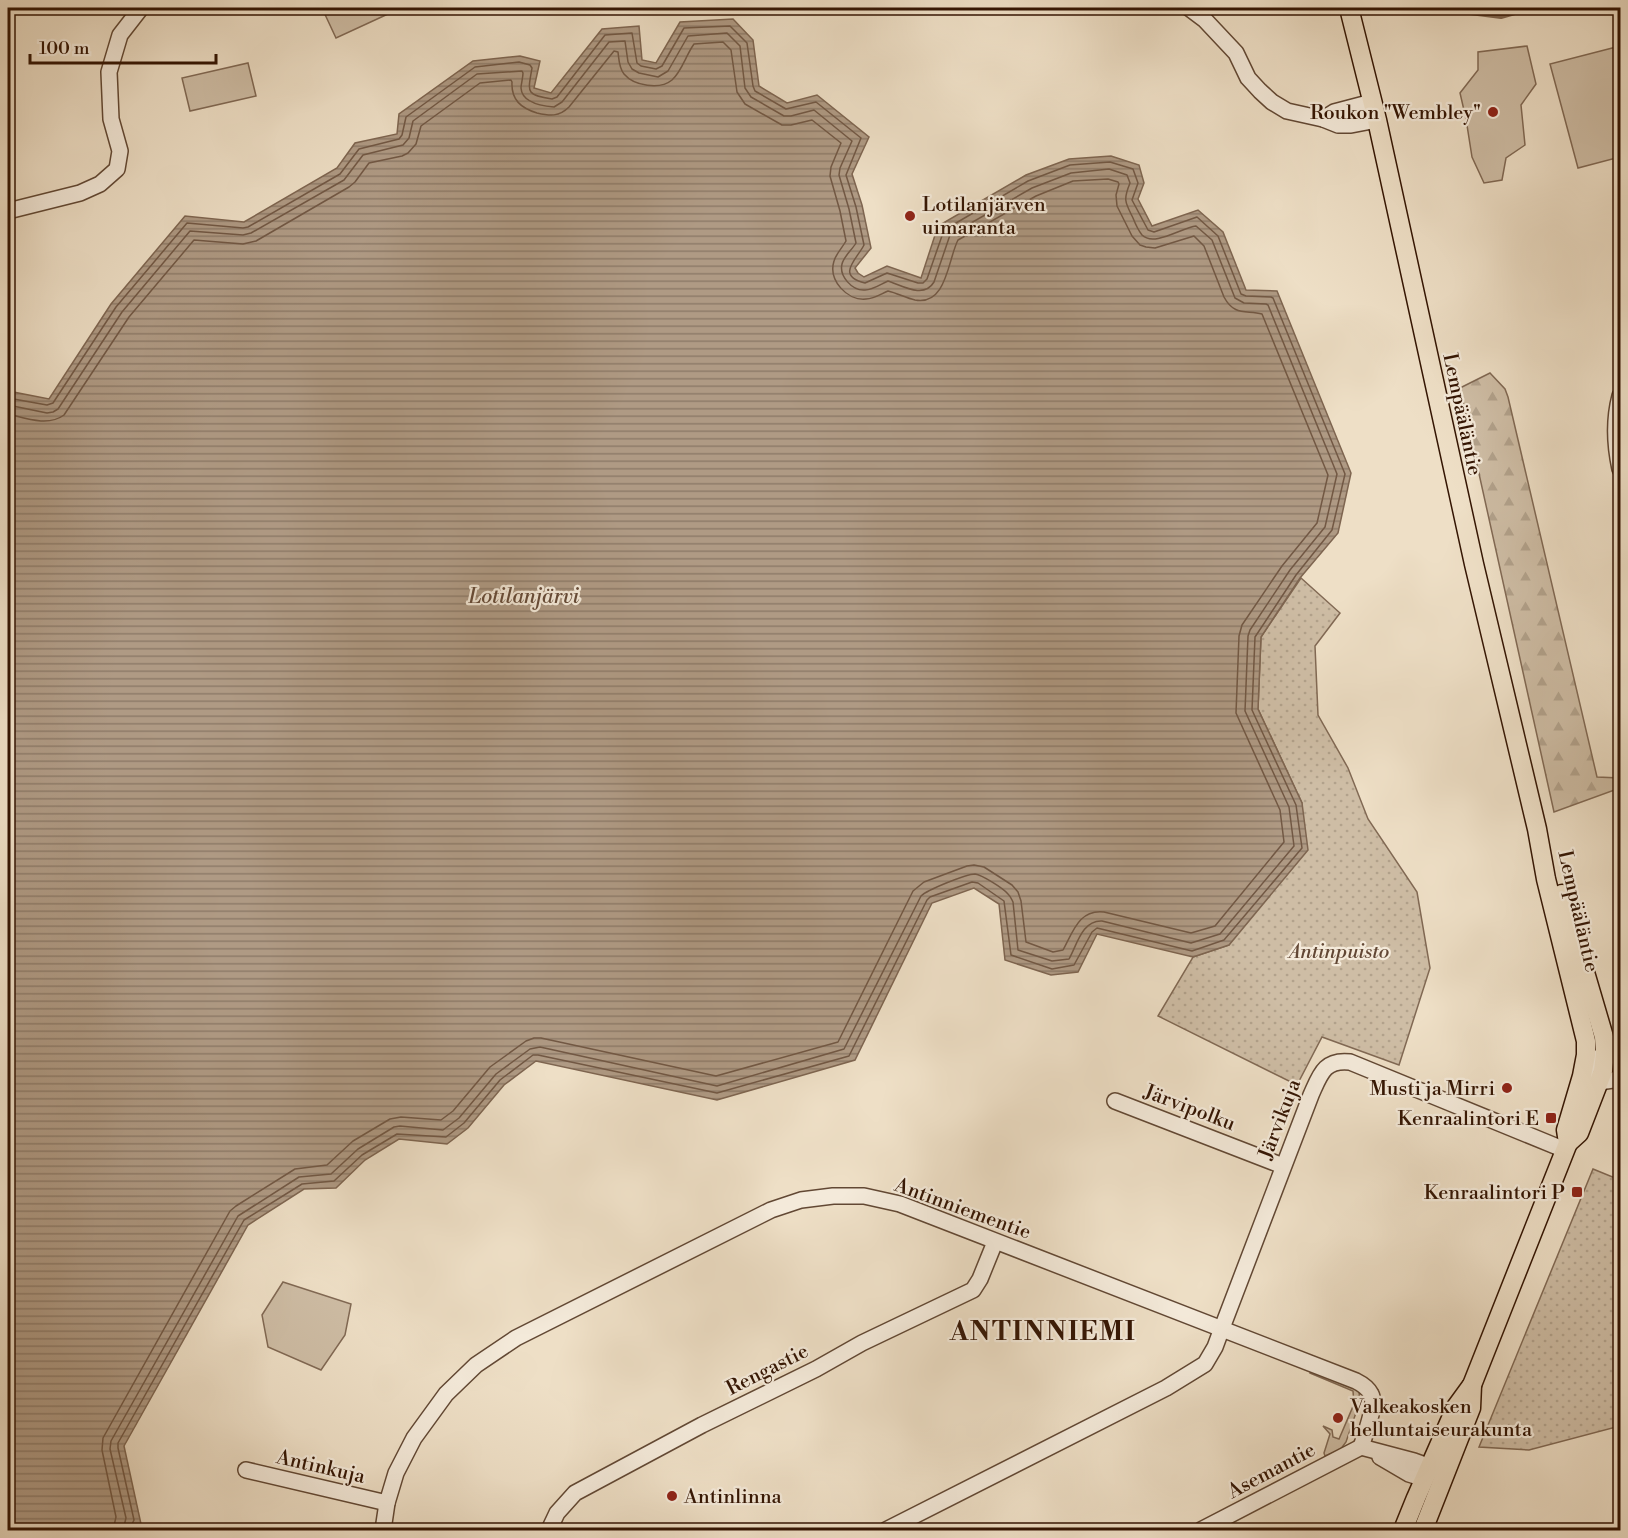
<svg xmlns="http://www.w3.org/2000/svg" width="1628" height="1538" font-family="'Libre Bodoni',serif">
  <style>
    .grass { fill: #cebda5; stroke: #816954; stroke-width: 1.5 }
    .forest { fill: url(#forest-firs); stroke: #816954; stroke-width: 1.5 }
    .park { fill: url(#park-dots); stroke: #816954; stroke-width: 1.5 }
    .water { fill: url(#water-rules); stroke: #7e6550; stroke-width: 1.5 }
    .lines { fill: none; stroke-linecap: round; stroke-linejoin: round }
    .shore { stroke: #725844; stroke-width: 1.5 }
    .stream { stroke: #7e6550; stroke-width: 4 }
    .minor-casing { stroke: #624834; stroke-width: 18 }
    .major-casing { stroke: #341503; stroke-width: 21 }
    .minor { stroke: #f4eada; stroke-width: 15 }
    .major { stroke: #eedfc6; stroke-width: 18 }
    .poi-dot { fill: #8f2418; stroke: #f4eada; stroke-width: 2 }
    .labels { text-anchor: middle; stroke-width: 4.5; stroke-linejoin: round; paint-order: stroke }
    .poi-label { font-size: 20px; fill: #341503; stroke: #f4eada; text-anchor: end }
    .street-label { font-size: 20px; fill: #341503; stroke: #f4eada }
    .park-label { font-size: 20px; font-style: italic; fill: #624734; stroke: #f4eada }
    .water-label { font-size: 21px; font-style: italic; fill: #654a37; stroke: #f4eada }
    .district-label { font-size: 26px; font-weight: bold; letter-spacing: 1.5px; fill: #341503; stroke: #f4eada }
  </style>
  <defs>
    <pattern id="forest-firs" width="22" height="20" patternUnits="userSpaceOnUse" patternTransform="scale(1.5)"><rect width="22" height="20" fill="#cebda5"/><path d="M5 1l3.5 6h-7zM16 11l3.5 6h-7z" fill="#b2a28c"/></pattern>
    <pattern id="park-dots" width="8" height="8" patternUnits="userSpaceOnUse" patternTransform="scale(1.5)"><rect width="8" height="8" fill="#cebda5"/><path d="M2 2h.1M6 6h.1" fill="none" stroke="#b2a28c" stroke-width="1.8" stroke-linecap="round"/></pattern>
    <pattern id="water-rules" width="6" height="5" patternUnits="userSpaceOnUse" patternTransform="scale(1.5)"><rect width="6" height="5" fill="#af9a84"/><path d="M0 2.5h6" fill="none" stroke="#8f7c6a"/></pattern>
  </defs>
  <rect width="100%" height="100%" fill="#eedfc6"/>
  <filter id="stains"><feTurbulence type="fractalNoise" baseFrequency=".00333" numOctaves="4"/><feColorMatrix values="0 0 0 0 .2 0 0 0 0 .09 0 0 0 0 .02 0 0 0 .5 -.17"/></filter>
  <radialGradient id="worn" r=".72"><stop offset=".6" stop-color="#630" stop-opacity="0"/><stop offset="1" stop-color="#630" stop-opacity=".3"/></radialGradient>
  <g class="grass">
    <polygon points="322,8 401,8 336,38"/>
    <polygon points="1527,46 1536,84 1521,105 1525,145 1506,158 1502,180 1484,183 1472,157 1466,119 1460,93 1478,70 1478,52"/>
    <polygon points="1620,46 1620,157 1578,168 1550,64"/>
    <polygon points="248,63 256,96 190,111 182,78"/>
    <polygon points="283,1282 351,1304 345,1335 321,1370 268,1347 262,1315"/>
    <polygon points="1311,1370 1357,1388 1359,1392 1360,1401 1346,1442 1340,1450 1325,1456 1324,1453 1330,1434 1323,1426 1332,1430 1333,1437 1339,1439 1354,1404 1353,1391 1310,1373"/>
  </g>
  <polygon class="forest" points="1490,373 1505,389 1508,397 1597,777 1620,778 1620,788 1554,812 1460,388"/>
  <g class="park">
    <polygon points="1301,578 1340,613 1315,646 1318,715 1348,768 1368,819 1417,892 1430,968 1399,1065 1322,1037 1297,1085 1158,1016 1193,957 1229,945 1302,803 1258,709 1261,637"/>
    <polygon points="1593,1169 1620,1180 1620,1426 1529,1450 1479,1447"/>
  </g>
  <polygon class="water" points="733,19 753,40 759,86 787,103 817,95 869,137 852,174 862,205 871,248 855,268 858,273 864,277 887,266 921,278 938,226 1026,175 1069,159 1111,156 1139,165 1144,183 1138,199 1152,226 1198,210 1223,232 1246,290 1277,291 1351,473 1338,533 1300,578 1261,637 1258,709 1302,803 1308,850 1229,945 1193,957 1097,934 1078,972 1051,975 1005,960 999,904 974,888 932,903 855,1060 717,1100 536,1061 504,1085 468,1128 447,1144 399,1139 365,1160 336,1188 304,1189 248,1225 124,1446 141,1524 133,1530 8,1530 8,391 49,399 111,304 185,216 244,222 337,168 355,143 397,134 399,114 473,61 520,56 540,61 534,88 551,93 602,29 639,26 642,60 656,63 680,22"/>
  <g class="lines">
    <g class="shore">
      <path d="M 8,398 L 47,405 L 53,403 L 116,307 L 187,223 L 243,228 L 248,227 L 340,174 L 359,149 L 399,139 L 402,135 L 406,117 L 475,67 L 519,62 L 530,65 L 532,68 C 528,92 525,95 552,99 L 557,97 L 605,35 L 632,33 L 637,63 L 641,66 L 656,69 L 662,66 L 684,28 L 730,26 L 747,43 L 753,86 L 755,91 L 786,109 L 816,102 L 861,138 L 846,175 L 856,207 L 864,245 C 857,259 835,276 865,283 L 887,273 L 918,283 L 923,283 L 927,279 L 944,230 L 1028,181 L 1070,165 L 1110,162 L 1133,169 L 1138,183 L 1132,200 L 1148,230 L 1154,232 L 1197,217 L 1218,236 L 1241,294 L 1246,296 L 1271,297 L 1273,298 L 1345,474 L 1332,530 L 1296,575 L 1255,637 L 1252,710 L 1296,805 L 1302,848 L 1224,940 L 1192,951 L 1097,928 L 1092,932 L 1074,965 L 1052,969 L 1011,955 L 1004,901 L 978,883 L 972,882 L 930,897 L 927,900 L 849,1056 L 717,1093 L 538,1055 L 533,1055 L 500,1080 L 464,1123 L 446,1137 L 397,1134 L 362,1155 L 334,1181 L 302,1184 L 244,1220 L 118,1443 L 118,1448 L 134,1520 L 131,1526 L 130,1530"/>
      <path d="M 8,405 L 47,413 L 53,412 L 58,409 L 122,312 L 190,231 L 243,235 L 251,233 L 344,180 L 363,155 L 403,145 L 409,138 L 413,121 L 477,74 L 522,71 L 523,73 C 523,78 521,84 521,88 C 522,103 542,106 554,107 L 562,102 L 609,42 L 625,41 L 628,62 L 632,69 L 639,73 L 658,77 L 668,71 L 688,36 L 727,33 L 740,46 L 745,88 L 751,97 L 784,116 L 791,116 L 814,110 L 852,141 L 840,168 L 839,175 L 849,209 L 856,243 C 852,250 844,256 842,264 C 839,276 852,291 865,290 C 873,290 881,284 888,281 C 903,286 924,299 934,282 L 950,235 L 1032,188 L 1071,173 L 1109,169 L 1127,175 L 1130,183 C 1123,200 1125,202 1133,218 C 1135,223 1138,230 1142,235 C 1154,247 1181,228 1196,226 L 1212,240 L 1235,298 L 1244,303 L 1266,304 L 1268,305 L 1337,474 L 1325,527 L 1290,570 L 1250,630 L 1248,636 L 1245,711 L 1289,807 L 1294,846 L 1220,934 L 1191,943 L 1102,921 C 1082,920 1077,945 1069,959 L 1052,961 L 1018,950 L 1013,902 C 1011,898 1011,897 1008,894 C 1003,888 982,875 975,874 C 966,874 927,890 921,896 L 844,1049 L 717,1086 L 540,1047 L 530,1049 L 496,1074 L 459,1118 L 443,1130 L 400,1126 L 394,1127 L 358,1149 L 331,1174 L 299,1177 L 238,1216 L 111,1441 L 110,1449 L 126,1518 L 123,1530"/>
      <path d="M 8,414 C 25,418 48,427 64,415 L 129,317 L 194,240 L 243,244 L 256,241 L 349,187 L 355,182 L 369,163 L 402,156 L 408,153 L 416,144 L 421,126 L 480,83 L 511,80 L 512,82 C 511,100 521,108 537,113 C 550,116 559,117 569,107 L 614,51 L 618,52 C 619,60 619,68 624,74 C 634,86 660,90 672,80 C 682,71 686,55 694,44 L 723,42 L 731,50 L 737,92 L 745,104 L 782,125 L 791,125 L 812,120 L 841,143 L 831,167 L 830,176 L 840,211 L 846,241 C 842,248 836,254 834,261 C 828,280 847,301 866,299 C 874,299 881,294 888,291 C 897,293 906,298 915,300 C 947,306 948,259 958,240 L 1036,196 L 1073,181 L 1108,179 L 1118,182 L 1119,184 L 1116,195 L 1117,206 L 1132,236 L 1140,245 L 1146,247 L 1155,248 L 1194,236 L 1204,246 L 1224,297 C 1234,316 1246,310 1262,314 L 1328,475 L 1317,523 L 1282,566 L 1242,625 L 1239,636 L 1236,713 L 1280,810 L 1284,842 L 1215,926 L 1191,933 L 1104,912 C 1079,909 1073,932 1063,950 L 1053,952 L 1026,942 L 1021,901 L 1018,892 L 1012,885 L 984,867 L 974,865 L 967,866 L 924,882 L 913,891 L 838,1042 L 716,1076 L 541,1038 L 534,1038 L 526,1041 L 490,1067 L 453,1111 L 441,1120 L 401,1117 L 390,1119 L 353,1141 L 327,1165 L 295,1169 L 236,1206 L 230,1211 L 103,1438 L 102,1450 L 116,1517 L 113,1530"/>
    </g>
    <polyline class="stream" points="1439,9 1501,17 1533,8"/>
    <g class="minor-casing">
      <g id="minor">
        <polyline points="1189,8 1205,20 1236,53 1248,78 1260,91 1272,102 1287,111 1323,119 1338,125 1351,125 1377,120"/>
        <polyline points="1323,119 1334,112 1372,102"/>
        <polyline points="8,211 80,193 100,184 117,169 120,151 111,119 109,72 120,35 141,8"/>
        <path d="M 1620,396 C 1614,419 1615,446 1620,469"/>
        <path d="M 1620,1053 C 1599,1055 1594,1056 1582,1076 L 1599,1082 L 1620,1079"/>
        <polyline points="1115,1101 1283,1166"/>
        <polyline points="1361,1447 1414,1461 1439,1470"/>
        <polyline points="1380,1457 1409,1474 1425,1479"/>
        <polyline points="246,1470 387,1503"/>
        <path d="M 383,1530 L 387,1503 L 396,1473 L 414,1438 L 446,1394 L 476,1365 L 516,1338 L 771,1210 L 801,1200 L 833,1196 L 864,1196 L 900,1204 L 1356,1381 C 1362,1384 1368,1388 1371,1394 C 1377,1405 1365,1434 1361,1447"/>
        <polyline points="549,1530 557,1513 575,1493 702,1425 816,1369 862,1343 973,1290 980,1279 995,1242"/>
        <path d="M 886,1530 L 1166,1388 L 1205,1364 L 1215,1347 L 1222,1328 L 1311,1095 C 1320,1075 1324,1059 1350,1062 L 1565,1150"/>
        <polyline points="1201,1530 1361,1447"/>
      </g>
    </g>
    <g class="major-casing">
      <g id="major">
        <polyline points="1349,8 1377,120 1474,564 1537,829 1546,879 1586,1041 1586,1055 1582,1076 1566,1130 1568,1143 1472,1385 1456,1407 1416,1498 1403,1530"/>
        <polyline points="1562,894 1604,1037 1605,1054 1603,1071 1579,1133 1568,1143"/>
        <polyline points="1423,1530 1471,1408 1472,1385"/>
      </g>
    </g>
    <use href="#minor" class="minor"/>
    <use href="#major" class="major"/>
  </g>
  <g class="poi-dot">
    <circle cx="1493" cy="112" r="6"/>
    <circle cx="910" cy="216" r="6"/>
    <circle cx="1507" cy="1088" r="6"/>
    <rect x="1545" y="1112" width="12" height="12" rx="3"/>
    <rect x="1571" y="1186" width="12" height="12" rx="3"/>
    <circle cx="1338" cy="1418" r="6"/>
    <circle cx="672" cy="1496" r="6"/>
  </g>
  <g class="labels">
    <g class="poi-label">
      <text x="1481" y="119">Roukon "Wembley"</text>
      <text x="922" y="211" text-anchor="start">Lotilanjärven<tspan x="922" dy="23">uimaranta</tspan></text>
      <text x="1495" y="1095">Musti ja Mirri</text>
      <text x="1539" y="1125">Kenraalintori E</text>
      <text x="1565" y="1199">Kenraalintori P</text>
      <text x="1350" y="1413" text-anchor="start">Valkeakosken<tspan x="1350" dy="23">helluntaiseurakunta</tspan></text>
      <text x="684" y="1503" text-anchor="start">Antinlinna</text>
    </g>
    <g class="street-label">
      <text transform="translate(1463 414) rotate(78)" y="7">Lempääläntie</text>
      <text transform="translate(1579 911) rotate(77)" y="7">Lempääläntie</text>
      <text transform="translate(1190 1107) rotate(21)" y="7">Järvipolku</text>
      <text transform="translate(1279 1119) rotate(-69)" y="7">Järvikuja</text>
      <text transform="translate(963 1208) rotate(20)" y="7">Antinniementie</text>
      <text transform="translate(767 1369) rotate(-27)" y="7">Rengastie</text>
      <text transform="translate(321 1466) rotate(13)" y="7">Antinkuja</text>
      <text transform="translate(1271 1470) rotate(-28)" y="7">Asemantie</text>
    </g>
    <g class="park-label">
      <text x="1339" y="958">Antinpuisto</text>
    </g>
    <g class="water-label">
      <text x="524" y="603">Lotilanjärvi</text>
    </g>
    <g class="district-label">
      <text x="1043" y="1340">ANTINNIEMI</text>
    </g>
  </g>
  <rect width="1628" height="1538" fill="none" stroke="#eedfc6" stroke-width="30"/>
  <rect x="9" y="9" width="1610" height="1520" fill="none" stroke="#341503" stroke-width="3"/>
  <rect x="15" y="15" width="1598" height="1508" fill="none" stroke="#341503" stroke-width="1.5"/>
  <path d="M30 54v9h186v-9" fill="none" stroke="#341503" stroke-width="3"/>
  <text x="39" y="54" font-size="18" fill="#341503" stroke="#f4eada" stroke-width="4.5" paint-order="stroke">100 m</text>
  <rect width="100%" height="100%" filter="url(#stains)"/>
  <rect width="100%" height="100%" fill="url(#worn)"/>
</svg>
